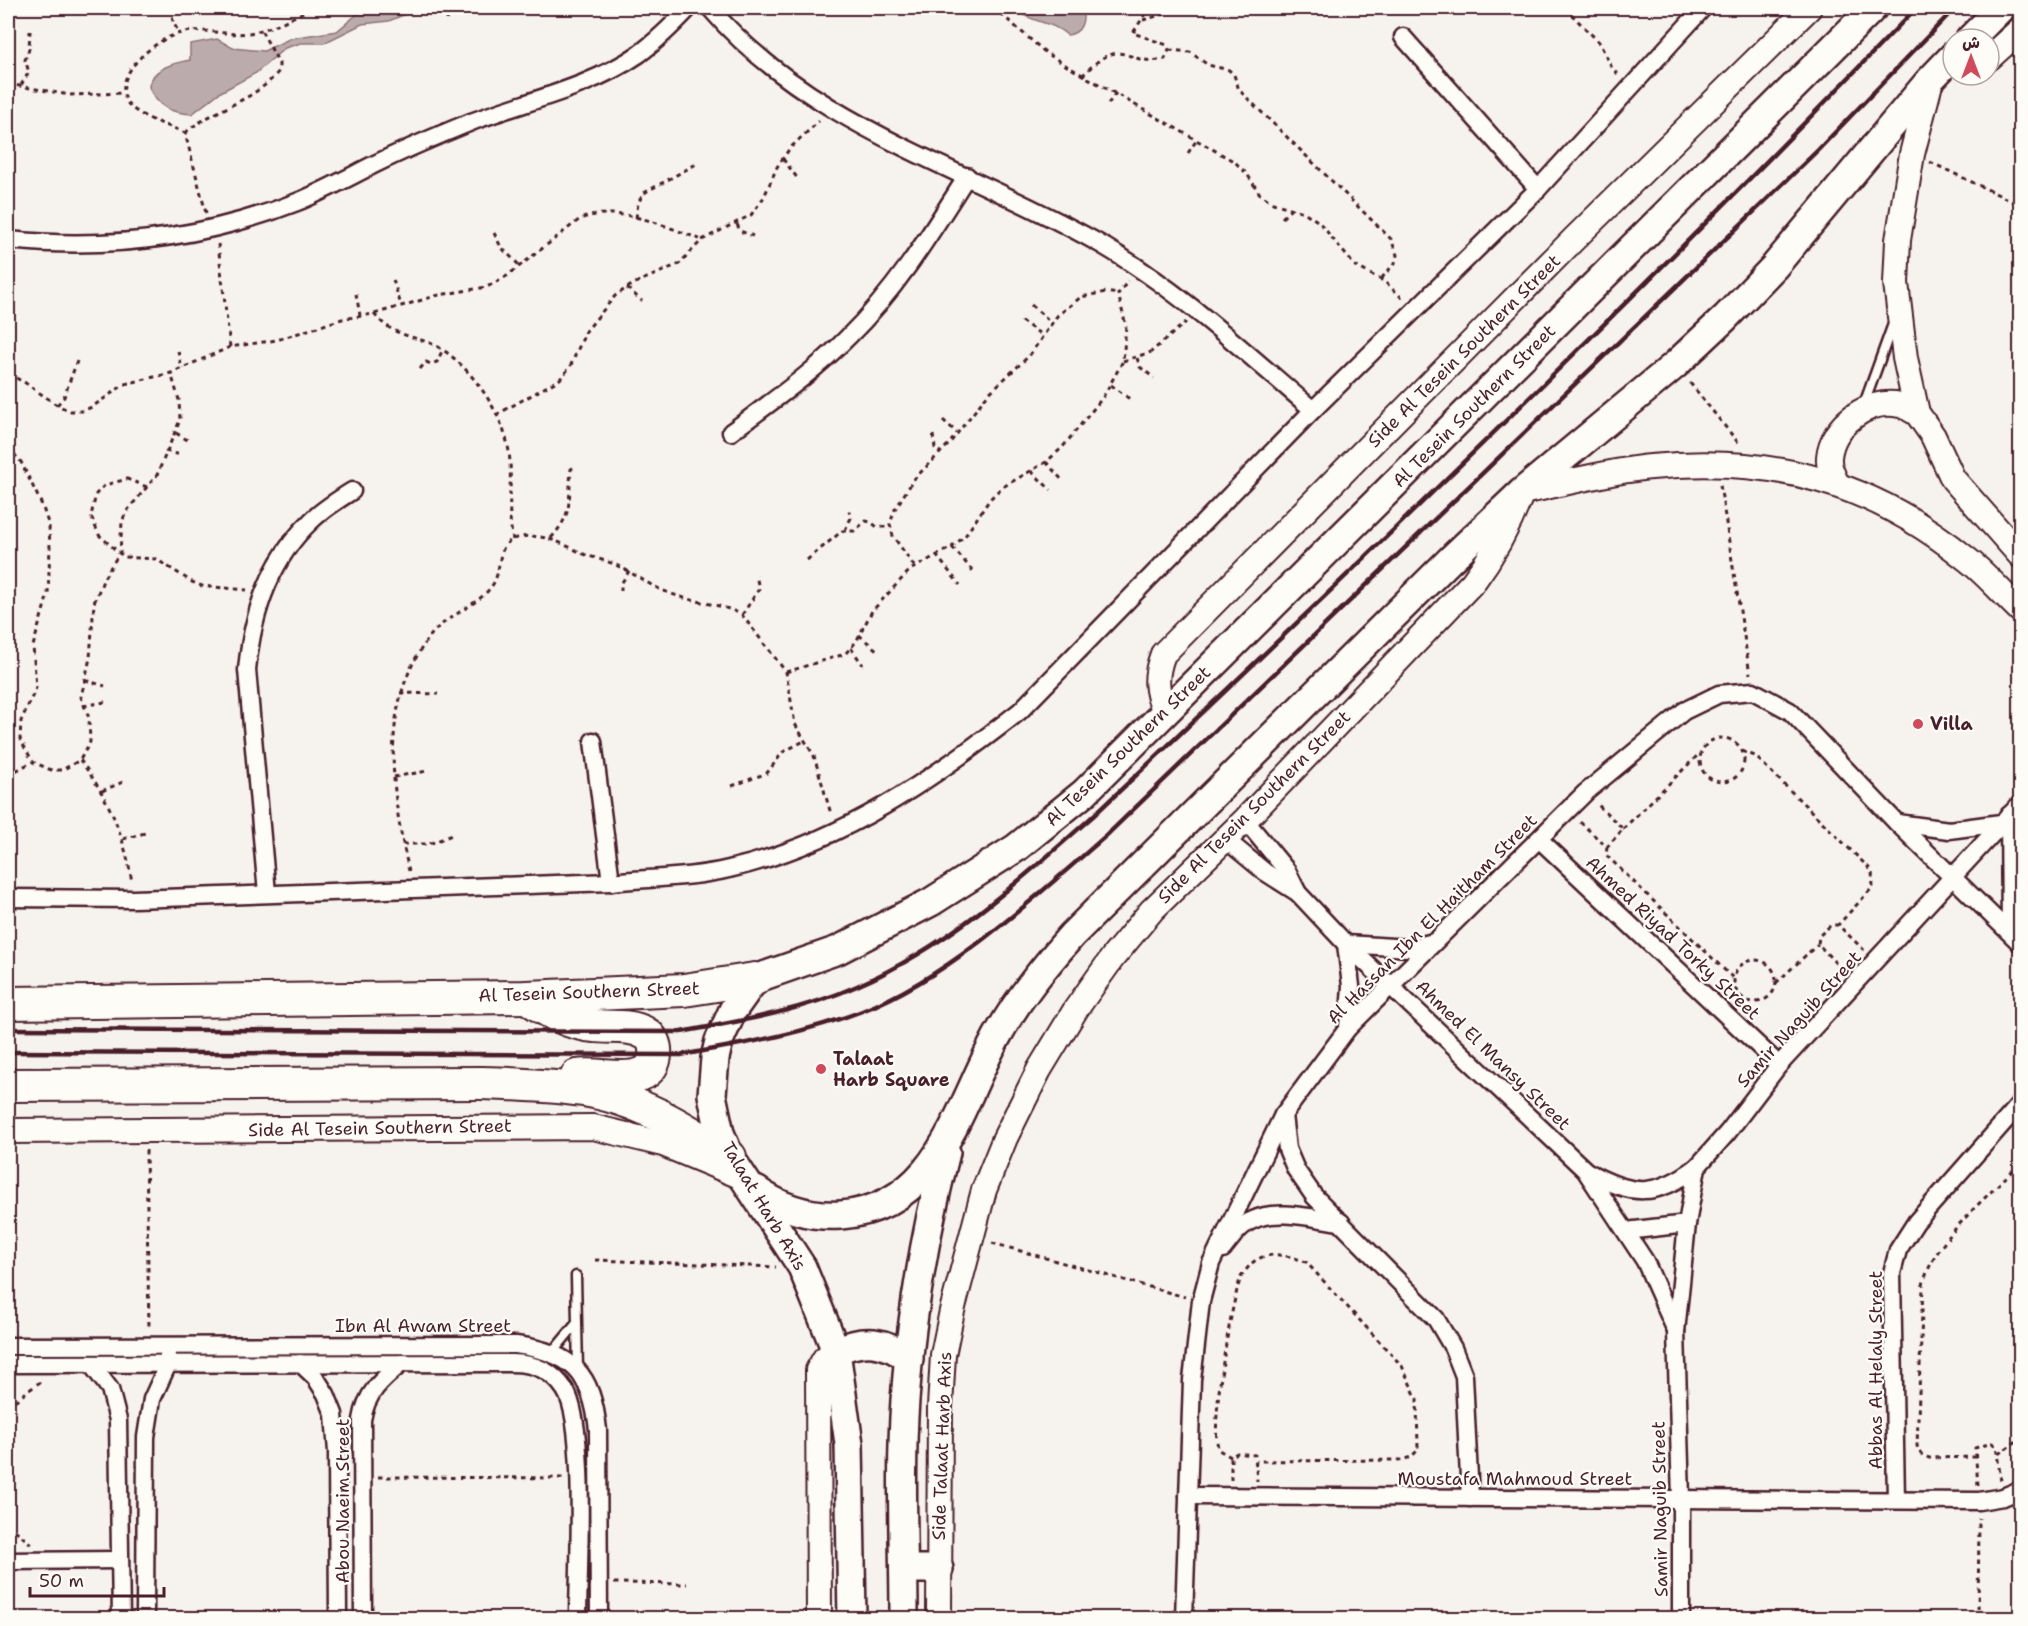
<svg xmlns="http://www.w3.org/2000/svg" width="2028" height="1626" font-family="'Shantell Sans','Playpen Sans Arabic',sans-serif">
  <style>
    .water { fill: #bbabac; stroke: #8e7378; stroke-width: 1.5 }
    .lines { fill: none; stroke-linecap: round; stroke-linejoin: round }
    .lane-casing { stroke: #4a1f2b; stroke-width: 13 }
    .street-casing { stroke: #4a1f2b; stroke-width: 21 }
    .secondary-casing { stroke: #4a1f2b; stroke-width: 28 }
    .primary-casing { stroke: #4a1f2b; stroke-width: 32 }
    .highway-casing { stroke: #4a1f2b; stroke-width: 36 }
    .path { stroke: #4a1f2b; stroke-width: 3; stroke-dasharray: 4.5 4.5; stroke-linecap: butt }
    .lane { stroke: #fdfcf7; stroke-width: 8 }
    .street { stroke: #fdfcf7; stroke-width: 16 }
    .secondary { stroke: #fdfcf7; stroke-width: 24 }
    .primary { stroke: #fdfcf7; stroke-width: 27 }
    .highway { stroke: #fdfcf7; stroke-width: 32 }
    .rail { stroke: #4a1f2b; stroke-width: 4.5 }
    .poi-dot { fill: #d1495b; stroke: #fdfcf7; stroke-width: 2 }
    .labels { text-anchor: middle; stroke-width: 4.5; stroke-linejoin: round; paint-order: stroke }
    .street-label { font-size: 18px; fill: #4a1f2b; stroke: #fdfcf7 }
    .poi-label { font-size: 18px; font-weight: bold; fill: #4a1f2b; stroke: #fdfcf7; text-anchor: start }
  </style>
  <rect width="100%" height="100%" fill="#f6f3ef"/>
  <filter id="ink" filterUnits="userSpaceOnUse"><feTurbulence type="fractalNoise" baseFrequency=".0167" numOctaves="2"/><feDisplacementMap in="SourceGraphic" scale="12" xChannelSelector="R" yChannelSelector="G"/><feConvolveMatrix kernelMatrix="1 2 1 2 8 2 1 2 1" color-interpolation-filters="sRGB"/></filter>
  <g filter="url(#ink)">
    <g class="water">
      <path d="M 397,8 L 420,8 L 389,21 L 362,24 L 324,43 L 301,43 L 285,48 L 256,73 L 219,93 L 192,114 C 171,113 157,107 149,87 C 151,68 175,63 190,60 L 190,44 L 217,39 L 233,48 L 264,51 L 291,38 L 337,31 L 361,11 Z"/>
      <path d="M 1013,8 L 1082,8 C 1085,21 1082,33 1067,35 C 1051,20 1029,23 1013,8 Z"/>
    </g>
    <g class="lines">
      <g class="lane-casing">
        <g id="lane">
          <polyline points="1864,404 1894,321"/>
          <polyline points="576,1276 578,1370"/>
          <polyline points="552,1353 576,1324"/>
        </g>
      </g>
      <g class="street-casing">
        <g id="street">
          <path d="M 710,8 C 811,127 970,169 1102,245 C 1179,290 1245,352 1313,410"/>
          <polyline points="1403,37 1538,189"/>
          <path d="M 8,240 C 106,250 205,238 297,202 C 324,191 349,177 375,164 C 406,149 439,135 471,122 C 526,101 590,88 639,54 C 658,40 673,25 689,8"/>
          <path d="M 731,432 C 771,402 813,373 848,337 C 896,290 931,233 967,176"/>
          <polyline points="593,741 611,882"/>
          <polyline points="2009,815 2010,932"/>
          <polyline points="1245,820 1287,871 1298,893 1346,944 1585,1170 1645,1261 1676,1331"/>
          <polyline points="1897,823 1949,830 2001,823"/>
          <polyline points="1225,839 1265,872 1298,893"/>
          <polyline points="1540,840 1779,1065"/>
          <path d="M 267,893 L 247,670 C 252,615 270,560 311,521 C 323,509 338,500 352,491"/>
          <path d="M 8,898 L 134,899 L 611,882 C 650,878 691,878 729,869 C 841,843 932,780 1020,711 L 1313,410 L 1538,189 L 1703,8"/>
          <polyline points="1348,1028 1351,986 1346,944 1409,948 1434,942"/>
          <polyline points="1283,1115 1287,1149 1296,1170 1314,1196 1436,1319 1453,1348 1464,1376 1470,1498"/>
          <path d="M 1588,1172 C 1632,1196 1656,1198 1697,1167"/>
          <polyline points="1626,1231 1687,1224"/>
          <path d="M 1223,1249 C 1231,1239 1240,1225 1253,1220 C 1278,1208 1315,1219 1341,1222"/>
          <path d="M 8,1346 L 516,1345 C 573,1353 592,1373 598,1430 L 599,1618"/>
          <polyline points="300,1363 315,1377 326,1394 334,1414 337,1452 338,1618"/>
          <path d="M 8,1364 L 511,1363 C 534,1363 552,1370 565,1390 C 587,1423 578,1572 578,1618"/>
          <polyline points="91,1364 110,1389 118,1420 121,1618"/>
          <polyline points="1188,1496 1979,1501 2003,1497 2020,1490"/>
          <polyline points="1896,1500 1892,1273 1898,1250 1916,1222 2020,1104"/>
          <polyline points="8,1561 120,1560"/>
          <polyline points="145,1618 146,1437 152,1399 168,1364 168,1356"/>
          <path d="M 363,1618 L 362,1420 C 366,1393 381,1380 402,1363"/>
          <polyline points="1184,1618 1192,1380 1201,1301 1211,1263 1283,1115 1348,1028 1585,793 1684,711 1719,694 1753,691 1790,711 1897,823 2020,943"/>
          <polyline points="1681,1618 1681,1498 1676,1332 1687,1224 1697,1167 1728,1132 1779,1065 2020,804"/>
        </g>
      </g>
      <g class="secondary-casing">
        <g id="secondary">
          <polyline points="1989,58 2020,30"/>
          <polyline points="1931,80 1912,154 1898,240 1896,283 1905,358 1917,413 1933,436 1953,479 2020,555"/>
          <path d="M 1837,484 C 1833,476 1828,466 1829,457 C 1832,425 1868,398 1900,405 C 1906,406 1912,411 1917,413"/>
          <path d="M 1165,711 C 1155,690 1155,675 1163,654 L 1575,238 L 1809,8"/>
          <polyline points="8,1131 593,1127 663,1144 740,1176"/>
          <polyline points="819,1618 818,1370 825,1358 836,1351"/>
          <path d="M 939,1618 L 940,1407 L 943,1355 L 952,1311 L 984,1190 L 1005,1138 L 1039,1070 L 1076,1009 L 1113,957 L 1152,910 L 1245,820 L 1473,582 C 1494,554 1509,526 1522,492 C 1564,484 1608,471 1651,467 C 1773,455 1872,482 1968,560 C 1987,575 2003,594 2020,610"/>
        </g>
      </g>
      <g class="primary-casing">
        <g id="primary">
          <polyline points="1970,39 2001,8"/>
          <path d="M 756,1190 C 781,1208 810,1217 841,1215 C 940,1207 958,1105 999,1033 C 1019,997 1045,966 1072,935 L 1451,559 L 1522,492 L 1675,365 L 1725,318 L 1774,267 L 1929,81 L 1953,56"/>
          <path d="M 836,1351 C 863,1338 885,1340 909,1359"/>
          <polyline points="904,1569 939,1569"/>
          <polyline points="852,1618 849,1444 836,1351 802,1267 730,1157 720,1133 712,1095 715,1058 719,1041 733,1010 755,979 838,950 931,902 1016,848 1084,793 1873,8"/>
          <path d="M 904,1618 C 904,1546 900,1472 905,1400 C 911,1316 925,1233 946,1152"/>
        </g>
      </g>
      <g class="highway-casing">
        <g id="highway">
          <path d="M 527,997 C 548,1012 569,1024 595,1026 C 611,1028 629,1024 645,1033 C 660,1041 658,1068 642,1074 C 622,1082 597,1072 577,1076"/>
          <polyline points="8,1003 527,997 684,990 755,979"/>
          <path d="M 8,1085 L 481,1083 C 515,1084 550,1085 583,1090 C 637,1098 685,1128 730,1157"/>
        </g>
      </g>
      <g class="path">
        <polyline points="171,8 173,22 179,33"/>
        <polyline points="945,8 961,8"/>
        <polyline points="994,8 1045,52 1067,66 1235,162 1247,174 1260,194 1273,203 1304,212 1319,222 1355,266 1385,282 1402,298"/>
        <polyline points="1565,8 1599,42 1612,68 1620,76"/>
        <polyline points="447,20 448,13 462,8"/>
        <polyline points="1143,20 1168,13 1174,8"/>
        <polyline points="1169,50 1190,52 1208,65 1229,70 1234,75 1239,90 1391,239 1397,255 1395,263 1380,280"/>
        <path d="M 1082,76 C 1125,31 1124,68 1165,59 L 1169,50 L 1167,45 L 1133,33 L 1149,8"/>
        <polyline points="8,84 70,95 124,93"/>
        <polyline points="21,85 29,72 25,60 29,49 30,31"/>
        <polyline points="1108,104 1116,93"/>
        <path d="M 185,133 C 214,108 254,102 279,71 L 279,63 L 261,30"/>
        <polyline points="1188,153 1196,141"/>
        <polyline points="783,159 798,179"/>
        <polyline points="1930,162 2020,205"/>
        <path d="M 206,213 L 185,133 C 169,125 134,117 126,100 C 113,73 157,38 181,33 C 206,26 232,39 258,31 C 277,26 295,16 312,8"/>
        <polyline points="636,218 638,203 644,193 698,163"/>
        <polyline points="1282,218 1291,209"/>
        <polyline points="737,224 740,231 753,236"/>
        <polyline points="494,233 501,247 520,266"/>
        <polyline points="218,244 230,347"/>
        <polyline points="393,280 401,305"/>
        <polyline points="627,288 642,301"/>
        <polyline points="356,294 360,315"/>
        <polyline points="1031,305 1052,323"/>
        <path d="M 374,314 C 396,341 422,334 446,352 C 475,373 504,416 509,452 C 513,483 506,507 513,540"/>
        <polyline points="1021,321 1042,335"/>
        <polyline points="178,351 182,369"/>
        <polyline points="1137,358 1140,367 1154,378"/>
        <polyline points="1123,361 1151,352 1186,322"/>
        <polyline points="420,369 426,362 431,364 437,362 443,349"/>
        <path d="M 8,374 L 24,382 L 57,405 L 70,411 L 82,411 L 92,407 L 125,384 L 171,373 L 230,347 L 277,340 L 342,319 L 374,314 L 439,295 L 487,287 L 507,276 L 580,219 C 619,204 665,226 702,240"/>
        <polyline points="1690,383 1740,445"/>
        <polyline points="1111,385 1131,400"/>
        <polyline points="57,405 64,397 77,361"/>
        <polyline points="496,415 560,379 570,367 586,331 615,296 633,284 679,264 702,240 751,215 764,197 777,167 790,148 819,121"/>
        <polyline points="943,420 958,434"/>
        <polyline points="176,433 189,441"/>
        <polyline points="933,435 935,448 940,452"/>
        <polyline points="8,447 21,462 42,505 49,526 50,548 48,594 33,646 36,688 21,721 20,739 33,762 51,770 62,770 80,760 90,742 89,718 81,697 90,658 94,603 104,578 120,552 122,522 126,512 157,475 180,420 179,400 171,373"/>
        <polyline points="165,451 181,455"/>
        <polyline points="1046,462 1063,481"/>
        <polyline points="1031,471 1051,490"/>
        <polyline points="1720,485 1750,674"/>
        <polyline points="147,487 127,479 105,485 96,494 91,516 99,535 124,557 156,559 192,582 202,586 247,590"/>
        <polyline points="845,530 851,518 849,511"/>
        <path d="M 551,538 C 574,513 568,500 571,469 L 577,466"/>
        <polyline points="952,547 973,571"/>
        <polyline points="936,555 960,585"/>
        <polyline points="807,560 842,531 854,531 866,521 871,522 877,527 890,527"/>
        <polyline points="914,566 893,536 890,524 895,509 914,479 949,444 988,394 1029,356 1057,316 1081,297 1106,292 1118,294"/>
        <polyline points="621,591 621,584 629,571"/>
        <polyline points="742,615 759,589 756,575"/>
        <polyline points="859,635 878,651"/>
        <polyline points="851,648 863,665"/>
        <polyline points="786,672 845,654 856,642 872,611 910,570 952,547 965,536 990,499 1001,488 1046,462 1062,448 1103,397 1123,361 1126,326 1118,294 1128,281"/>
        <polyline points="85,680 105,686"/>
        <polyline points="400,693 438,694"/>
        <polyline points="83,706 105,702"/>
        <circle cx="1722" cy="760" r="22"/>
        <polyline points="1742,751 1755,756 1872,871 1873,887 1838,925"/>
        <path d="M 80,760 C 108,797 125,836 132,883"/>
        <polyline points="8,775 32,762"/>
        <polyline points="394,777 427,771"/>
        <polyline points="732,786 767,773 783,752 806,740"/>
        <polyline points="102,791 123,782"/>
        <polyline points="1580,822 1607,847 1623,829 1596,803"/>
        <polyline points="1623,829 1701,752"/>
        <polyline points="123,839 145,833"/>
        <polyline points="403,844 429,844 452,835"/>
        <polyline points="1607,847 1606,855 1735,980"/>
        <path d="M 409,871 C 391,794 378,702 431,635 C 447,615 476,607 491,587 C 505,569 492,542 521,537 C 546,533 564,545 586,555 C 597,559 609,561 620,567 C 638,576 653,588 672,594 C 695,603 721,603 742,615 L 786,672 L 795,724 L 814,756 L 831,814"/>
        <circle cx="1755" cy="981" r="21"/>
        <polyline points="1842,970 1818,944 1819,936 1831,925 1838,925 1864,950"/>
        <polyline points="1776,983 1818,944"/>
        <polyline points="146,1150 149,1329"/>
        <polyline points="992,1243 1185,1297"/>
        <polyline points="595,1260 776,1267"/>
        <polyline points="8,1406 40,1382"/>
        <polyline points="1998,1454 2020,1439"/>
        <path d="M 1231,1457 L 1219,1450 C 1209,1428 1231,1306 1240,1280 C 1241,1275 1247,1269 1250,1265 C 1266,1249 1288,1255 1306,1262 L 1402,1366 L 1417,1399 L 1418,1450 L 1411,1457 L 1402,1460 L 1257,1461"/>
        <path d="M 1976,1457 L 1929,1458 L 1921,1454 L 1917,1446 L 1923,1285 C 1934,1239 1987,1198 2020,1163"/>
        <polyline points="378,1477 564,1478"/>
        <polyline points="1231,1480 1231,1457 1237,1453 1255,1455 1257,1481"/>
        <polyline points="1978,1485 1975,1448 1992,1443 1996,1446 2001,1481"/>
        <polyline points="8,1524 31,1544"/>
        <polyline points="614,1583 687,1584"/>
        <polyline points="1978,1618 1979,1518"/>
      </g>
      <use href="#lane" class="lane"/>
      <use href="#street" class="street"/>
      <use href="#secondary" class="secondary"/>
      <use href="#primary" class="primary"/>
      <use href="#highway" class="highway"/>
      <g class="rail">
        <path d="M 8,1029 L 681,1032 C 741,1021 801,1011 857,986 C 947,947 1021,880 1093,816 C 1373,553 1650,285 1916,8"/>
        <path d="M 8,1052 L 681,1055 C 742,1044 803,1034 862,1011 C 950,977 1038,895 1109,833 L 1818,150 L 1955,8"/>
      </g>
    </g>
  </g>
  <g class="poi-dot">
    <circle cx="1918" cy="724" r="6"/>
    <circle cx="821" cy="1069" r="6"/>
  </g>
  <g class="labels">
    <g class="street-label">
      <text transform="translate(1464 351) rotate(-45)" y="6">Side Al Tesein Southern Street</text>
      <text transform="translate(1474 406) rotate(-45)" y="6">Al Tesein Southern Street</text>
      <text transform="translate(1128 746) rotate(-44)" y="6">Al Tesein Southern Street</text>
      <text transform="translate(1254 807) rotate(-45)" y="6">Side Al Tesein Southern Street</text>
      <text transform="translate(1432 919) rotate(-45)" y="6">Al Hassan Ibn El Haitham Street</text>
      <text transform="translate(1673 938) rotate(43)" y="6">Ahmed Riyad Torky Street</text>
      <text transform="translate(589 992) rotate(-2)" y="6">Al Tesein Southern Street</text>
      <text transform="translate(1799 1019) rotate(-48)" y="6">Samir Naguib Street</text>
      <text transform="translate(1493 1055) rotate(44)" y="6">Ahmed El Mansy Street</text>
      <text transform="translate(380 1128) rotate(-1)" y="6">Side Al Tesein Southern Street</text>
      <text transform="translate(764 1206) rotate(59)" y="6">Talaat Harb Axis</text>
      <text x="423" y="1332">Ibn Al Awam Street</text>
      <text transform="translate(1876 1370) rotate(-90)" y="6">Abbas Al Helaly Street</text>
      <text transform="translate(942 1446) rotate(-88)" y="6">Side Talaat Harb Axis</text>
      <text x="1515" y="1485">Moustafa Mahmoud Street</text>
      <text transform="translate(343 1501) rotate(-90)" y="6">Abou Naeim Street</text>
      <text transform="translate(1660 1509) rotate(-91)" y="6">Samir Naguib Street</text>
    </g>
    <g class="poi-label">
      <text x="1930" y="730">Villa</text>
      <text x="833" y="1065">Talaat<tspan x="833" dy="21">Harb Square</tspan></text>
    </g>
  </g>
  <rect width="2028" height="1626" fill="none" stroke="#fdfcf7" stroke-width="30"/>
  <rect x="15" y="15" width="1998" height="1596" fill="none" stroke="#4a1f2b" stroke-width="2" filter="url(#ink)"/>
  <g transform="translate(1971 57)"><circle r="28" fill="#fdfcf7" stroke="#b5a4a5" stroke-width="1.5"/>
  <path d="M0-4.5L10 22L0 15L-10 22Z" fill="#d1495b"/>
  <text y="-9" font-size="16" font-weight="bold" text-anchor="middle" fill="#4a1f2b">ش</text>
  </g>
  <path d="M30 1587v9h134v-9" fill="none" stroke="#4a1f2b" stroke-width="3"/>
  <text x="39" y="1587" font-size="18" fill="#4a1f2b" stroke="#fdfcf7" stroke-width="4.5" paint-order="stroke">50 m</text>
</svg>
